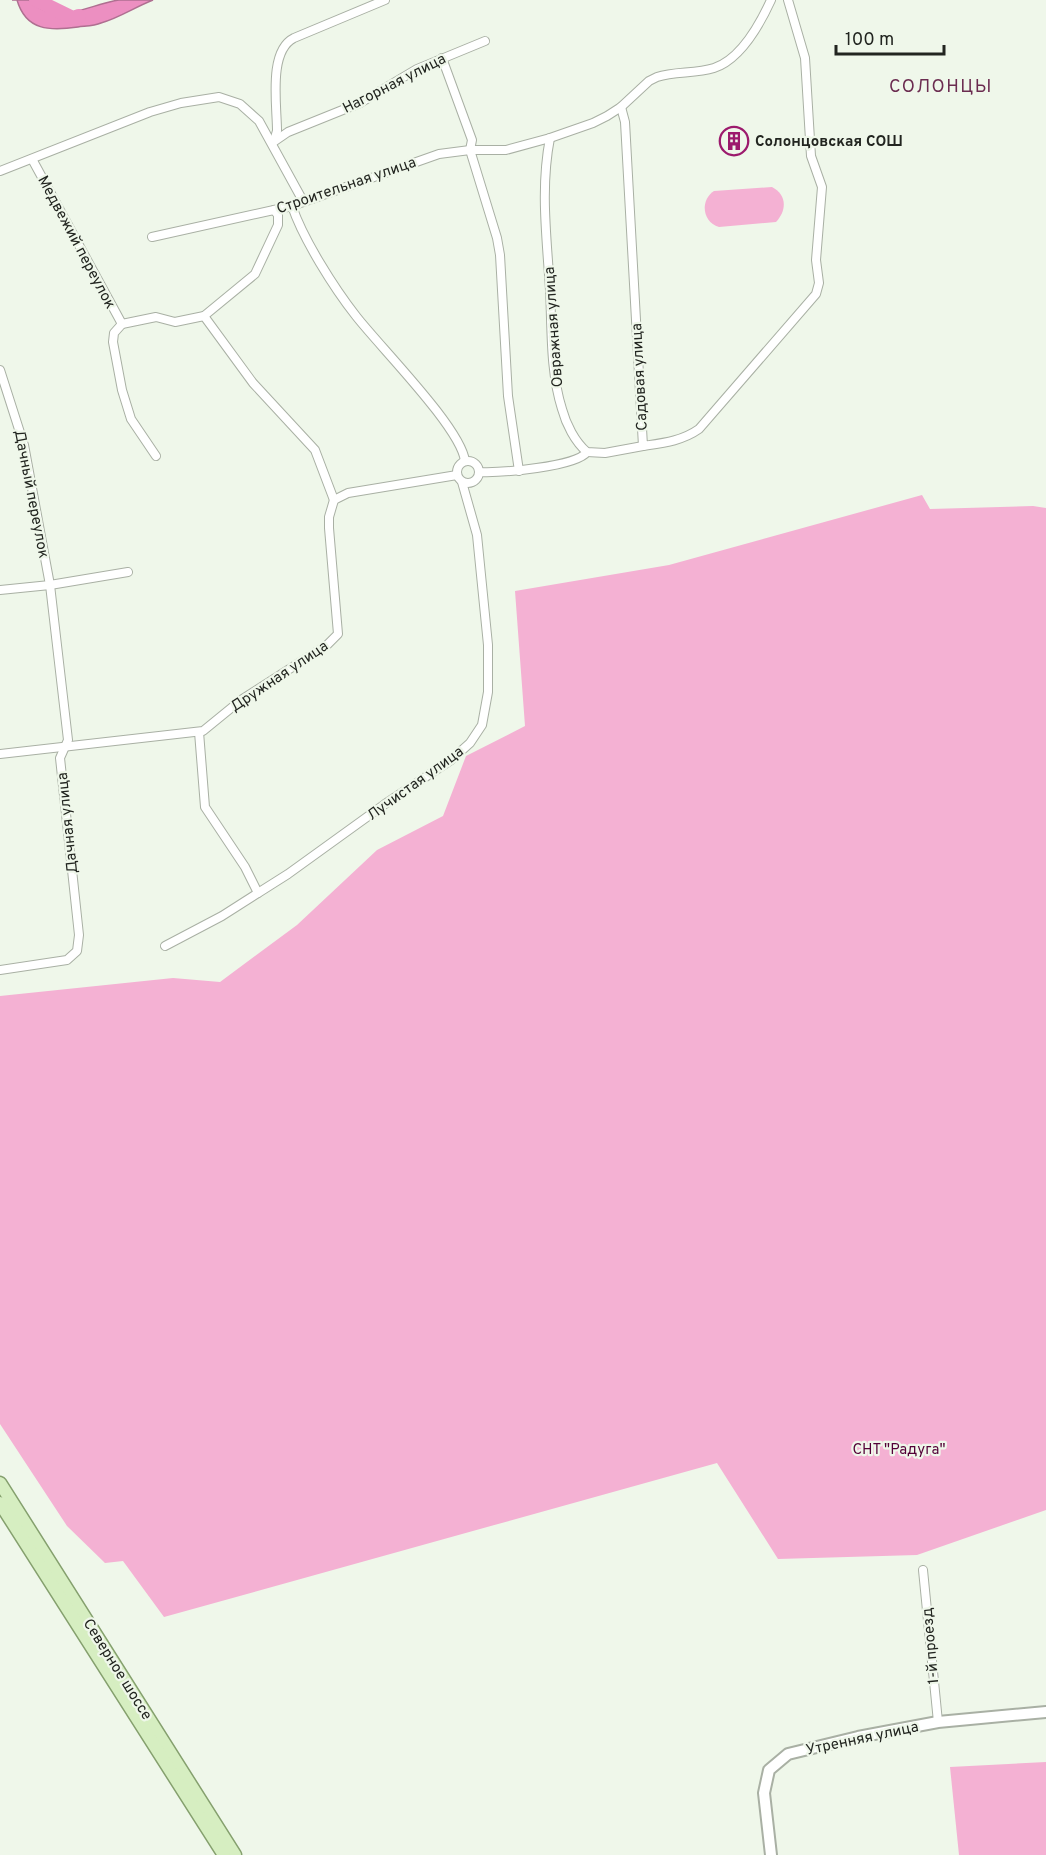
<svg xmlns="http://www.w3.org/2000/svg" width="1046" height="1855" font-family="Overpass,sans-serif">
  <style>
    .green { fill: #f4b1d3 }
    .water { fill: #ec8fc1; stroke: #af6f91; stroke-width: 1.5 }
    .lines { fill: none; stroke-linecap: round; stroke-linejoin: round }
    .river { stroke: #ec8fc1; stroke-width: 14 }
    .street-casing { stroke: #a9b0a4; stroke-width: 10 }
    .secondary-casing { stroke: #a9b0a4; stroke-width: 14 }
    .primary-casing { stroke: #85a06e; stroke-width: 15 }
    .street { stroke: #fff; stroke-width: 8 }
    .secondary { stroke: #fff; stroke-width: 10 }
    .primary { stroke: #d6eec1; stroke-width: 12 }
    .labels { text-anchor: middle; stroke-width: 4.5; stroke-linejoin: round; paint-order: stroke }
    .street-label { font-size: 15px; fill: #222520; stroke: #eff7ea }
    .poi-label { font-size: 15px; font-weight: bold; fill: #222520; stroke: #eff7ea; text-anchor: start }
    .park-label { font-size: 15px; fill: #530037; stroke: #eff7ea }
    .quarter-label { font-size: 18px; letter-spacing: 1.5px; fill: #6b2c50; stroke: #eff7ea }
  </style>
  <rect width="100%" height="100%" fill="#eff7ea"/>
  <g class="green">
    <path d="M 772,187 C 787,195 787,210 776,222 L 719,227 C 702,222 700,200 714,191 Z"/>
    <polygon points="922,495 930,509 1033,506 1046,508 1046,1510 917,1555 778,1559 717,1463 164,1617 123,1561 105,1563 67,1526 0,1424 0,996 173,978 220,982 297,925 377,850 443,816 466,756 525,726 515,591 669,565"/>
    <polygon points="1046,1762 1046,1855 959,1855 950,1767"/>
  </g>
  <path class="water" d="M 12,0 L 29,0 C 57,28 89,4 119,0 C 130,0 142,0 153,0 C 135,7 119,18 101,23 C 94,26 85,26 78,27 C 50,31 26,31 17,0 Z"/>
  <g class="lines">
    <polyline class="river" points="36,0 73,18 79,16"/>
    <g class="street-casing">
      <g id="street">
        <polyline points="442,58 472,140 470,150 497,238 500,255 508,396 519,471"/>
        <path d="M 621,107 L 625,122 L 643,446 C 663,443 682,441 699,429 L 816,294 L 819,283 L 816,260 L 822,187 L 811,156 L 805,58 L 788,0"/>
        <path d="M 550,138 C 540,189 547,239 550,290 C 552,329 550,371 562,409 C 566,424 575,442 587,452 L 605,453 L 643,446"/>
        <path d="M 274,141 L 277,131 C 277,105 268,51 294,38 L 385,0"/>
        <polyline points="272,143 288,132 360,103 417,69 485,41"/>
        <polyline points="32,159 122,324 114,333 113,342 122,390 131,419 156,456"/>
        <polyline points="0,171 150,112 181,103 219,97 240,104 259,121 303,201"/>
        <path d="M 292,206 C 303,239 334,288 356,316 C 380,347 461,428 465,461"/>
        <path d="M 152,237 L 292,206 L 439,154 L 470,150 L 506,150 L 550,138 L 593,123 L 607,116 L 621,107 L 649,81 L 657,77 C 675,71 695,74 714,68 C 741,59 760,24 771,0"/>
        <polyline points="204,316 253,383 315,450 334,500"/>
        <polyline points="122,324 156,317 175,322 204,316 255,274 278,225 278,215 274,210"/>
        <polyline points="0,370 24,445 50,585 68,740 60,758 79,935 77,951 67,960 0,970"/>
        <circle cx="468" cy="472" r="11"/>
        <path d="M 479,472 C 500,473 576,467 587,452"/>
        <polyline points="0,590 50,585 128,572"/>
        <polyline points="0,754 203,731 241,700 327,645 338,634 329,528 329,517 334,500 348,493 457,475"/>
        <polyline points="258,893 288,874 385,804 451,760 470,743 482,725 488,692 488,645 477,535 462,482"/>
        <polyline points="165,946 222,916 258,893 245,867 205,807 199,732"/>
        <polyline points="923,1570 938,1722"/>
      </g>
    </g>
    <g class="secondary-casing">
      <polyline id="secondary" points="771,1855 764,1793 769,1770 788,1754 858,1737 938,1722 1046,1712"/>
    </g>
    <g class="primary-casing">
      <g id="primary">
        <polyline points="0,1483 235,1855"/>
        <polyline points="0,1503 224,1855"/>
      </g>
    </g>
    <use href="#street" class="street"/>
    <use href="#secondary" class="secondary"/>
    <use href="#primary" class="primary"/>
  </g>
  <defs>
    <g id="building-ring" transform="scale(1.5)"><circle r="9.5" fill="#eff7ea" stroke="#9c1a6d" stroke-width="1.5"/><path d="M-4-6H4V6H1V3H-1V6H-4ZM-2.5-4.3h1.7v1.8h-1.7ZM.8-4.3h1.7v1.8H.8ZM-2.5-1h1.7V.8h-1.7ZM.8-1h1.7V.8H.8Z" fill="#9c1a6d"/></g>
  </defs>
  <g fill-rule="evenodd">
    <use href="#building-ring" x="734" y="141"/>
  </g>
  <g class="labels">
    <g class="street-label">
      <text transform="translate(394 83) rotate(-27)" y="5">Нагорная улица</text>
      <text transform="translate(346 185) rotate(-19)" y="5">Строительная улица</text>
      <text transform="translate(77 242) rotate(62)" y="5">Медвежий переулок</text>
      <text transform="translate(553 327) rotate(-94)" y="5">Овражная улица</text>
      <text transform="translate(639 377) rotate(-93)" y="5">Садовая улица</text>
      <text transform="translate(32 494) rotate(79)" y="5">Дачный переулок</text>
      <text transform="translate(279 676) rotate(-34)" y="5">Дружная улица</text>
      <text transform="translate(415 783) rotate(-36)" y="5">Лучистая улица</text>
      <text transform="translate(67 823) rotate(-96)" y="5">Дачная улица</text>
      <text transform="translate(930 1646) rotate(-95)" y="5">1-й проезд</text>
      <text transform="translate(118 1669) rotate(58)" y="5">Северное шоссе</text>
      <text transform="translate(862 1738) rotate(-12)" y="5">Утренняя улица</text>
    </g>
    <g class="poi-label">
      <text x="755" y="146">Солонцовская СОШ</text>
    </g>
    <g class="park-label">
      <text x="899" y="1454">СНТ "Радуга"</text>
    </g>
    <g class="quarter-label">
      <text x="941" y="92">СОЛОНЦЫ</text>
    </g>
  </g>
  <path d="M836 45v9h108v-9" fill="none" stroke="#222520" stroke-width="3"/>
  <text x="845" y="45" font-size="18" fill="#222520" stroke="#eff7ea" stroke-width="4.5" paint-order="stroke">100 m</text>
</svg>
